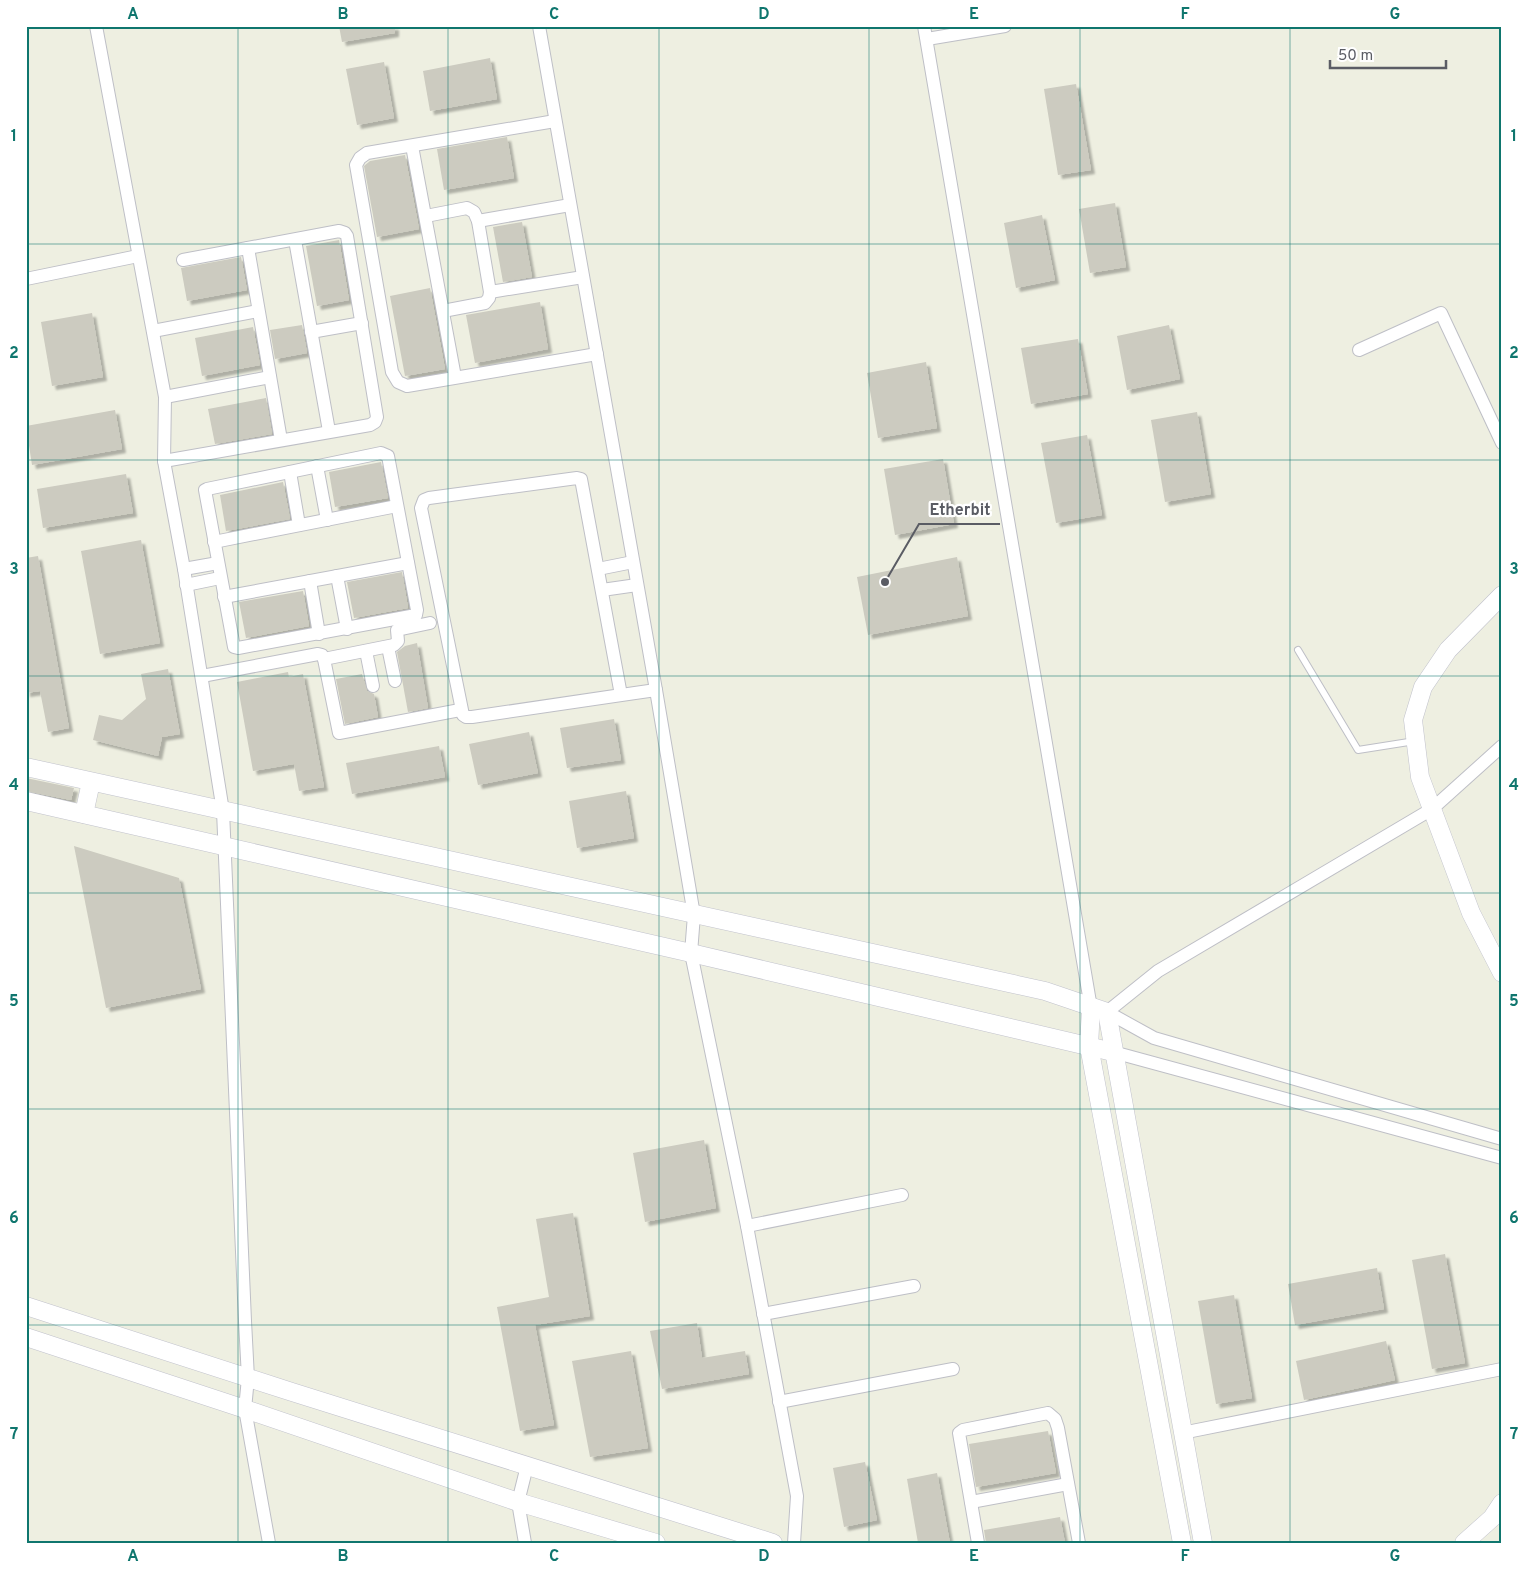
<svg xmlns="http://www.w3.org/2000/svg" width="1528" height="1569" font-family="Overpass,sans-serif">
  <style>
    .building { fill: #cccbc0; filter: url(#shadow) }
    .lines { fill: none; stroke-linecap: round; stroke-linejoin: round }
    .lane-casing { stroke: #bebfc6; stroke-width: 8 }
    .street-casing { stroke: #bebfc6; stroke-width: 14 }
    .secondary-casing { stroke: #c1c2cc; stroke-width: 19 }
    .lane { stroke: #fff; stroke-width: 6 }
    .street { stroke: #fff; stroke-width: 12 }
    .secondary { stroke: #fff; stroke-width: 18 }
    .grid { fill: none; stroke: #0f766e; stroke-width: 1; stroke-opacity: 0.55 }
    .leader { fill: none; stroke: #5a5c64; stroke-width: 2 }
    .callout-dot { fill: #5a5c64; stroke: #fff; stroke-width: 2 }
    .callout-label { font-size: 16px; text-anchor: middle; font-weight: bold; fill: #5a5c64; stroke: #fff; stroke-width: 4.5; stroke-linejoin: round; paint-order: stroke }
    .neatline { fill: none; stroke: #0f766e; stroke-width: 2 }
    .grid-label { font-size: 16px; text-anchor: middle; font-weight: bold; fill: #0f766e }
  </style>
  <defs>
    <filter id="shadow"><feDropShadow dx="4" dy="4" stdDeviation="1" flood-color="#0004"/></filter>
  </defs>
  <rect width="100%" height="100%" fill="#eeefe1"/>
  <g class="building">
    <polygon points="339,26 395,26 395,33 342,42"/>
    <polygon points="490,58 497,99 430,111 423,71"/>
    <polygon points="384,62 394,118 357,125 346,69"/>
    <polygon points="1076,84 1091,170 1058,175 1044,89"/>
    <polygon points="507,137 514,178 444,190 437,149"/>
    <polygon points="405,155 419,229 377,237 364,166 370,161"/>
    <polygon points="1115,203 1126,267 1090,273 1079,209"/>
    <polygon points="1042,215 1055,280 1016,288 1004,223"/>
    <polygon points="522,222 532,277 503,282 493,227"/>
    <polygon points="339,240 349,300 317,306 306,246"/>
    <polygon points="241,257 247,290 187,301 181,268"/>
    <polygon points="430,288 445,369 405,376 390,296"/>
    <polygon points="540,302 548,349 475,363 466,315"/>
    <polygon points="92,313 103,377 52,386 41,322"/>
    <polygon points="302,325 307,353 275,359 270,330"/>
    <polygon points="1169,325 1180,379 1127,390 1117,336"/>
    <polygon points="253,327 260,365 202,376 195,338"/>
    <polygon points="1078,339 1088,394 1031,404 1021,348"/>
    <polygon points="926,362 937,428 878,438 867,373"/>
    <polygon points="266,398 272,434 215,444 208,409"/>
    <polygon points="115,410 122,449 32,465 26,426"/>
    <polygon points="1197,412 1211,494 1165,502 1151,420"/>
    <polygon points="1087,435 1102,515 1056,523 1041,443"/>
    <polygon points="943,459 954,524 895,535 884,469"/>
    <polygon points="381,462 388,498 335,507 329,472"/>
    <polygon points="126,474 133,513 43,528 37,489"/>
    <polygon points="283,482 290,519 226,531 220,495"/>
    <polygon points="141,540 160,643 100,654 81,551"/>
    <polygon points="38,556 69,728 48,732 40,691 26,693 26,558"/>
    <polygon points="957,557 968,616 868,635 857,577"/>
    <polygon points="402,572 408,608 354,618 347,582"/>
    <polygon points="303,591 309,626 246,638 239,602"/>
    <polygon points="417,643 428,708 408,712 397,652 405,646"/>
    <polygon points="168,669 180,734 162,737 158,756 93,740 99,715 122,720 146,699 141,674"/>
    <polygon points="288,672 289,677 303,674 324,787 299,791 294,764 253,771 237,682"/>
    <polygon points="362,674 367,691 374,694 378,717 345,724 336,679"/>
    <polygon points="614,719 621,760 567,768 560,728"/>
    <polygon points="529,732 538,773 478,785 469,744"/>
    <polygon points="439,746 445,777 352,794 346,763"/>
    <polygon points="26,778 74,788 71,800 26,791"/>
    <polygon points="626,791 634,838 577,848 569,801"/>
    <polygon points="74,846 179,878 201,989 106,1008"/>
    <polygon points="704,1140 716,1208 645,1222 633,1153"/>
    <polygon points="573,1213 590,1316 535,1325 554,1425 520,1431 497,1307 549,1297 536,1219"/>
    <polygon points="1445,1254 1465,1363 1432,1369 1412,1260"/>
    <polygon points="1377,1268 1384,1309 1295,1325 1288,1284"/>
    <polygon points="1234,1295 1252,1398 1216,1404 1198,1301"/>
    <polygon points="697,1323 702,1358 745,1351 749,1374 662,1389 650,1331"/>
    <polygon points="1386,1341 1395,1380 1304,1400 1296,1361"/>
    <polygon points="631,1351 648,1448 590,1457 572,1361"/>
    <polygon points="1048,1431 1056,1473 976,1487 969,1444"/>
    <polygon points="865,1462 877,1520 844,1527 833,1468"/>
    <polygon points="937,1473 950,1543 918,1543 907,1479"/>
    <polygon points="1060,1517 1065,1543 986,1543 984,1530"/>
  </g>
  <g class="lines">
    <g class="lane-casing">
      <polyline id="lane" points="1298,650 1358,750 1415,741"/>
    </g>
    <g class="street-casing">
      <g id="street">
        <polyline points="96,26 165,397 164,461 184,569 223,811 245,1321 248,1378 245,1409 269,1543"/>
        <polyline points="539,26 656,690 694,915 691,953 747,1226 797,1496 794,1543"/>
        <polyline points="924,26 1091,1008"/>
        <polyline points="927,39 1005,26"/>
        <polyline points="555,121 367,153 360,158 356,165 392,372 398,382 407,386 597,354"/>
        <polyline points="412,146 455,377"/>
        <polyline points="426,216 467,208 474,212 478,221 490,292 489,298 485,303 443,311"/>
        <polyline points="478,221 570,205"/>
        <polyline points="295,240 329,431"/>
        <polyline points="248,248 281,440"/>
        <polyline points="26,279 138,256"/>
        <polyline points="490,292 583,277"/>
        <polyline points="153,331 258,311"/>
        <polyline points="311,332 362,323"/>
        <polyline points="1359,350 1441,313 1502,443"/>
        <polyline points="165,397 270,377"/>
        <polygon points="381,453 388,456 417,610 416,615 238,648 234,647 205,490 207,489"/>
        <polyline points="164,461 370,425 375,422 377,417 347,236 345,233 339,231 183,260"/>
        <polyline points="317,466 327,520"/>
        <polyline points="290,472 299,525"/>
        <polyline points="214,542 397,506"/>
        <polyline points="184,569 218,563"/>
        <polyline points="598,569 633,562"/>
        <polyline points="337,576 347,629"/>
        <polyline points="310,581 319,634"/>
        <polyline points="186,585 220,578"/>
        <polyline points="602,590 637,585"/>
        <polyline points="224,597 408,563"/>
        <polyline points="388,647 395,681"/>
        <polyline points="366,651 373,686"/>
        <polyline points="324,659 394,645 398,641 397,630 430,623"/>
        <polyline points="202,676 318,654 322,655 324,659 339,733 460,710"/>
        <polyline points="621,695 581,479 577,478 429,498 424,500 421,508 463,715 466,717 472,717 635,693 656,690"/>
        <polyline points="1502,746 1432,809 1158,971 1107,1012 1154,1038 1502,1139"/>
        <polyline points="1113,1052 1502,1158"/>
        <polyline points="747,1226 902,1195"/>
        <polyline points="763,1314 914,1286"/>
        <polyline points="779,1402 953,1369"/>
        <polyline points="1182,1433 1502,1369"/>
        <polyline points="971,1502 1068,1484"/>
        <polyline points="525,1543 518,1502 527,1466"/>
        <polyline points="978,1543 959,1433 963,1430 1048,1413 1055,1419 1058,1428 1079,1543"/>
      </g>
    </g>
    <g class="secondary-casing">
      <g id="secondary">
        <polyline points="1502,595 1448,650 1423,687 1413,720 1420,777 1471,913 1502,973"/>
        <polyline points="26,767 1045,991 1107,1012 1203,1543"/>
        <polyline points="26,801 691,953 1113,1052"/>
        <polyline points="84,814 91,782"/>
        <polyline points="1091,1008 1089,1046 1182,1543"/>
        <polyline points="26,1306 292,1392 773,1543"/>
        <polyline points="26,1337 245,1409 518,1502 656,1543"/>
        <polyline points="1464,1543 1492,1518 1502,1503"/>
      </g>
    </g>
    <use href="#lane" class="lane"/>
    <use href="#street" class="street"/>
    <use href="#secondary" class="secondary"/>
  </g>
  <path class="grid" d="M 238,26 L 238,1543M 448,26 L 448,1543M 659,26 L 659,1543M 869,26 L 869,1543M 1080,26 L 1080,1543M 1290,26 L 1290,1543M 26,244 L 1502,244M 26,460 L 1502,460M 26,676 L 1502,676M 26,893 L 1502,893M 26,1109 L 1502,1109M 26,1325 L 1502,1325"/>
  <path class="leader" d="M885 582L919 524H1000"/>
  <circle class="callout-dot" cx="885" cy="582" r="5"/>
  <g class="callout-label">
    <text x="960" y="515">Etherbit</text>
  </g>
  <rect width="1528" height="1569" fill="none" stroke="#ffffff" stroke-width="55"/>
  <path d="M1330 60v8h116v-8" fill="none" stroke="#5a5c64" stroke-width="2.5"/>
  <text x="1338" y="60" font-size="15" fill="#5a5c64" stroke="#ffffff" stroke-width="4" paint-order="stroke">50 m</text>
  <rect x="28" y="28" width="1472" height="1514" class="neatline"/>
  <g class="grid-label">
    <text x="133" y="19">A</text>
    <text x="343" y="19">B</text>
    <text x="554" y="19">C</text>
    <text x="764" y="19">D</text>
    <text x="974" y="19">E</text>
    <text x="1185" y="19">F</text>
    <text x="1395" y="19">G</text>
    <text x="14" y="141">1</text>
    <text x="1514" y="141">1</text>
    <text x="14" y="358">2</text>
    <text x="1514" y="358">2</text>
    <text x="14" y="574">3</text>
    <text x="1514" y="574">3</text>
    <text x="14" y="790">4</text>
    <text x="1514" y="790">4</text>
    <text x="14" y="1006">5</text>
    <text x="1514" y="1006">5</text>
    <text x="14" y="1223">6</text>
    <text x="1514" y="1223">6</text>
    <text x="14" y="1439">7</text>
    <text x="1514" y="1439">7</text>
    <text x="133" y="1561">A</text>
    <text x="343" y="1561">B</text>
    <text x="554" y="1561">C</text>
    <text x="764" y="1561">D</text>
    <text x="974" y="1561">E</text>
    <text x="1185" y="1561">F</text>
    <text x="1395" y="1561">G</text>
  </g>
</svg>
